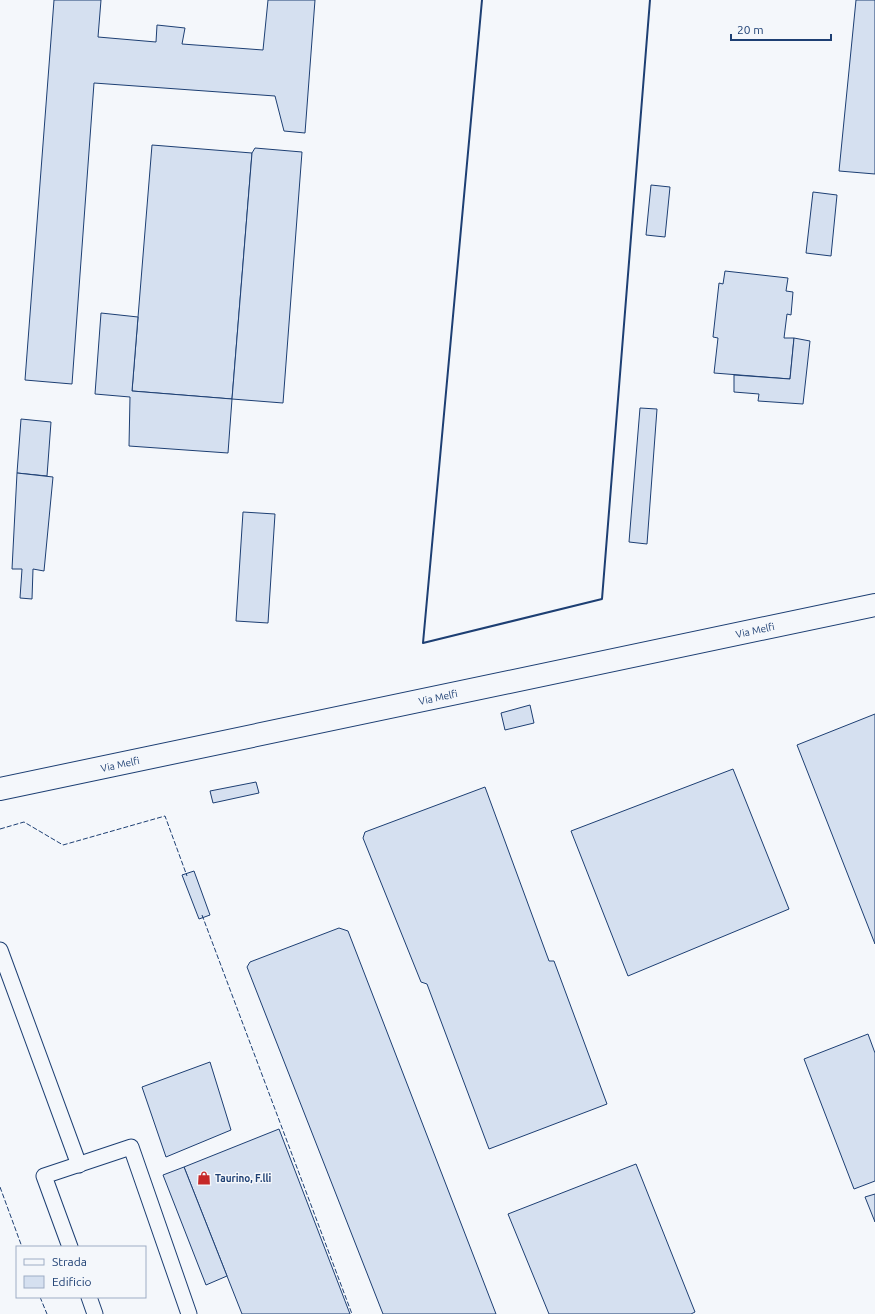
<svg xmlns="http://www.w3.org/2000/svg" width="875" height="1314" font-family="Ubuntu,sans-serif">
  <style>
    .building { fill: #d5e0f0; stroke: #1d3f73 }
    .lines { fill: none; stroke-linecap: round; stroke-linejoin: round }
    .lane-casing { stroke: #1d3f73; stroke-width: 17 }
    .secondary-casing { stroke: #1d3f73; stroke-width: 24 }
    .lane { stroke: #f4f7fb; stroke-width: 15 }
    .secondary { stroke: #f4f7fb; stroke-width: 22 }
    .fence { stroke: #1d3f73; stroke-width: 1; stroke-dasharray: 5 2; stroke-linecap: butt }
    .wall { stroke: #1d3f73; stroke-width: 2 }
    .labels { text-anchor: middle; stroke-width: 3; stroke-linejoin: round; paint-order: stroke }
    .street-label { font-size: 10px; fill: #1d3f73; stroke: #f4f7fb }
    .poi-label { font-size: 10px; font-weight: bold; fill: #1d3f73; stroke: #f4f7fb; text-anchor: start }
  </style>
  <rect width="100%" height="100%" fill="#f4f7fb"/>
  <g class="building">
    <polygon points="54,0 101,0 98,37 156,42 157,25 185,28 182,44 263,50 268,0 315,0 305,133 284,131 275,96 94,83 72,384 25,380"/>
    <polygon points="856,0 875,0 875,174 839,171"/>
    <polygon points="152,145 252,153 232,399 132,391"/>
    <polygon points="255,148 302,152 283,403 232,399 252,153"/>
    <polygon points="651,185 670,187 665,237 646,235"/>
    <polygon points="813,192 837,195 831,256 806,253"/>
    <polygon points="725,271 788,278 786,291 793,292 791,315 787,314 784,338 794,338 790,379 714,373 718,338 713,337 719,283 723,284"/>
    <polygon points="101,313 138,317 132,391 232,399 228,453 129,446 130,397 95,394"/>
    <polygon points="794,338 810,341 803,404 758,401 759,394 734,392 734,375 790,379"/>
    <polygon points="640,408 657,409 647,544 629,542"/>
    <polygon points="21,419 51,422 47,476 17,473"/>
    <polygon points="17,473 53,477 44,571 33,569 32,599 20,598 22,569 12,569"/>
    <polygon points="243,512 275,514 268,623 236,621"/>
    <polygon points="530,705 534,723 505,730 501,713"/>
    <polygon points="875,714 875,944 797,745"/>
    <polygon points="733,769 789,909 628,976 571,831"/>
    <polygon points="256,782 259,793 213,803 210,791"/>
    <polygon points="485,787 549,961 554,961 607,1104 489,1149 427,984 421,982 363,838 365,832"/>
    <polygon points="194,871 210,915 199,919 182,875"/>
    <polygon points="339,928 348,931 496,1314 383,1314 247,967 250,962"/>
    <polygon points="868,1034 875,1053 875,1181 854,1189 804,1059"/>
    <polygon points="210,1062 231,1130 166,1157 142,1087"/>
    <polygon points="279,1129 350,1314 242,1314 184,1167"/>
    <polygon points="636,1164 695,1312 691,1314 549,1314 508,1214"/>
    <polygon points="184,1167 227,1276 206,1285 163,1175"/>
    <polygon points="875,1194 875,1222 865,1197"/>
  </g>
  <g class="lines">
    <g class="lane-casing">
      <g id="lane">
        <polyline points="0,950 79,1165"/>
        <polyline points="70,1247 44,1176 131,1147 189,1314"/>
        <polyline points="89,1297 95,1314"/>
      </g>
    </g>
    <g class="secondary-casing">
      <polyline id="secondary" points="0,789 875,605"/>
    </g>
    <use href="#lane" class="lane"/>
    <use href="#secondary" class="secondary"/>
    <g class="fence">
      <polyline points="0,829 24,822 63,845 165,816 187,876"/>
      <polyline points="202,915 352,1314"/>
      <polyline points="0,1187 22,1247"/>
      <polyline points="40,1297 47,1314"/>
    </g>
    <polyline class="wall" points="482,0 423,643 602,599 650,0"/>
  </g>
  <defs>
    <g id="shop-bare" transform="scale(1.08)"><path d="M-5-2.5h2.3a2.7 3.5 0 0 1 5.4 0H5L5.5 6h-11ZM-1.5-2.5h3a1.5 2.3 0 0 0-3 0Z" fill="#c62828" stroke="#f4f7fb" stroke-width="2.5" paint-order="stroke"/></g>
  </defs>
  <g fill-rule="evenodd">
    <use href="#shop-bare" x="204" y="1178"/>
  </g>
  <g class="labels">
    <g class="street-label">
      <text transform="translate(755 630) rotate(-12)" y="4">Via Melfi</text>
      <text transform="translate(438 697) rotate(-12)" y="4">Via Melfi</text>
      <text transform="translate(120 764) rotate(-12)" y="4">Via Melfi</text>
    </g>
    <g class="poi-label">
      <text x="215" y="1182">Taurino, F.lli</text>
    </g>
  </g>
  <rect x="16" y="1246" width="130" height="52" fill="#f4f7fb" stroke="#9eadc5"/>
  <rect x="24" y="1259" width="20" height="6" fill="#f4f7fb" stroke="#9eadc5"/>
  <text x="52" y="1266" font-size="12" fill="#1d3f73">Strada</text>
  <rect x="24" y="1276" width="20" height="12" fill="#d5e0f0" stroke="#9eadc5"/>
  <text x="52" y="1286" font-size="12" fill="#1d3f73">Edificio</text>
  <path d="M731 34v6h100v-6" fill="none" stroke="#1d3f73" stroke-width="2"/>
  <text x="737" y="34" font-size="12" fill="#1d3f73" stroke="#f4f7fb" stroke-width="3" paint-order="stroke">20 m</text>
</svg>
